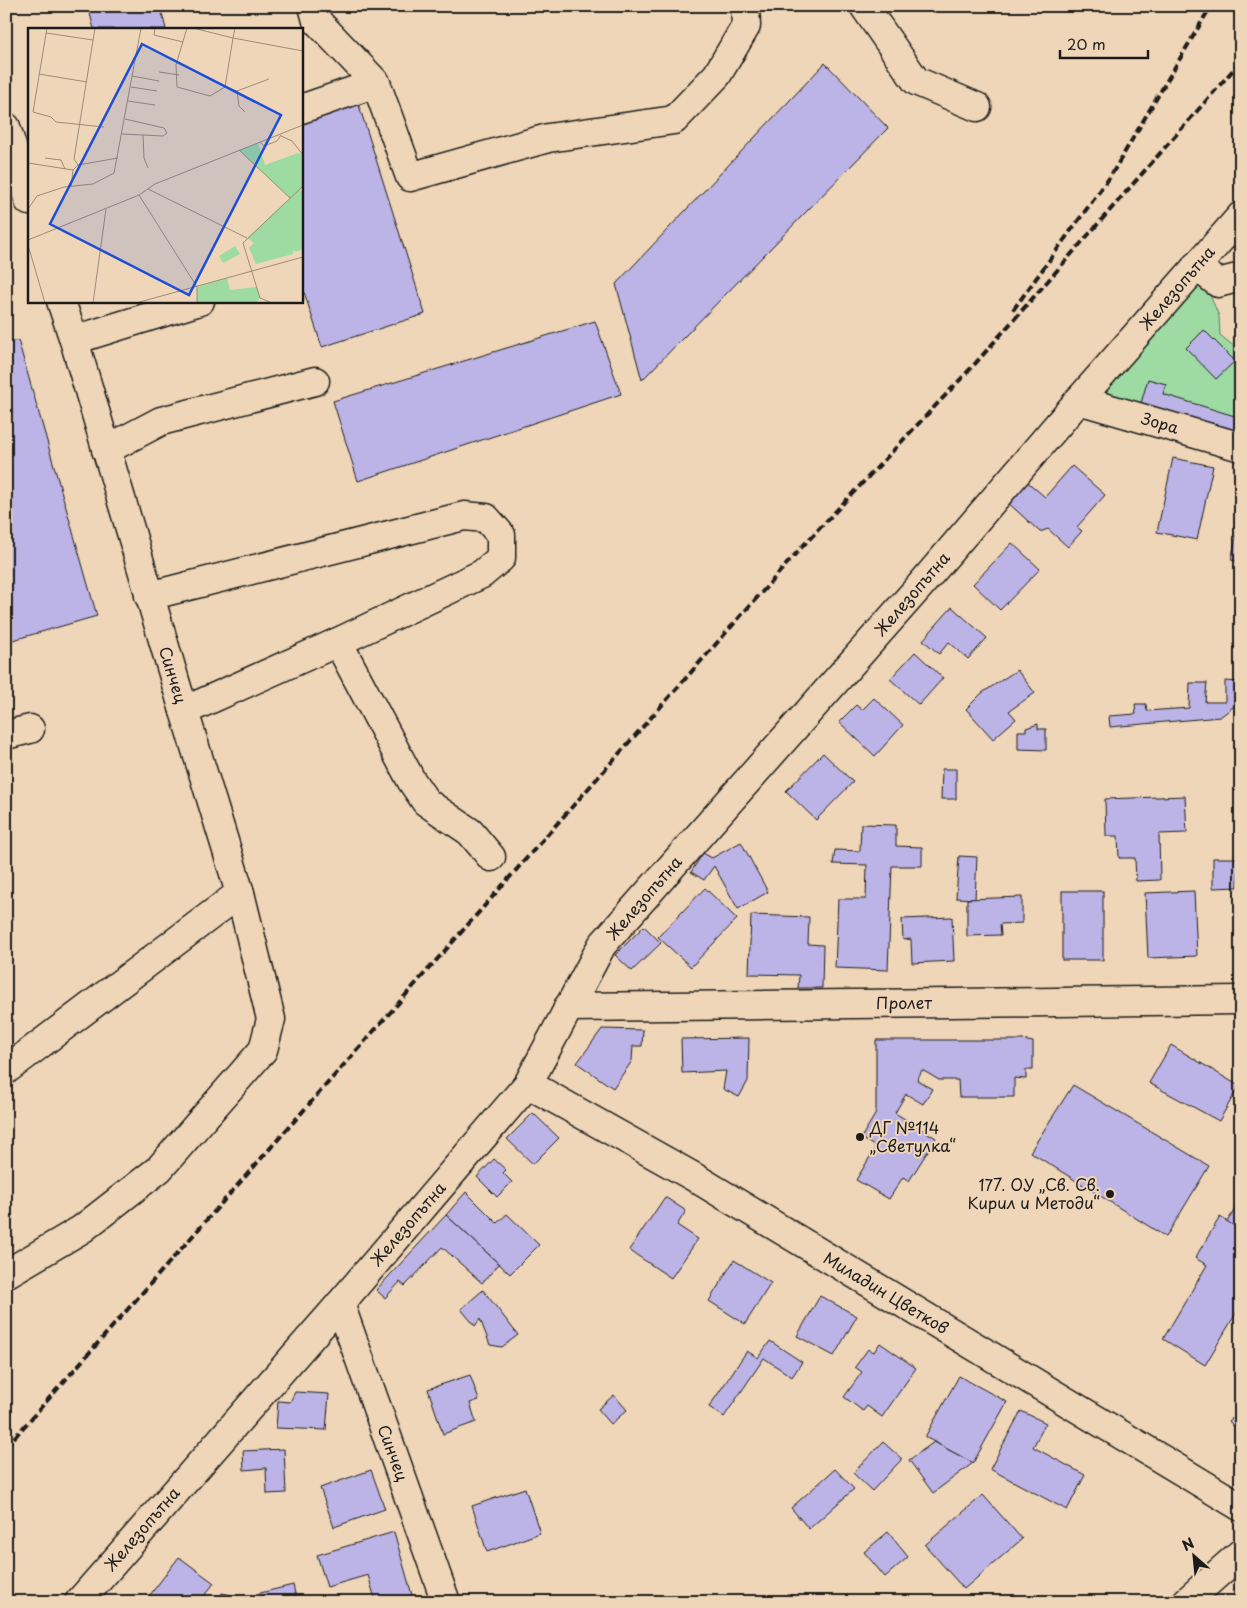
<svg xmlns="http://www.w3.org/2000/svg" width="1247" height="1608" font-family="'Playpen Sans',sans-serif">
  <style>
    .green { fill: #9ddba3; stroke: #5c7c60 }
    .building { fill: #bcb4e6; stroke: #1c1c1c }
    .lines { fill: none; stroke-linecap: round; stroke-linejoin: round }
    .minor-casing { stroke: #1c1c1c; stroke-width: 31 }
    .minor { stroke: #f0d6b8; stroke-width: 28 }
    .rail { stroke: #1c1c1c; stroke-width: 4; stroke-dasharray: 8 4; stroke-linecap: butt }
    .poi-dot { fill: #1c1c1c; stroke: #f0d6b8; stroke-width: 2 }
    .labels { text-anchor: middle; stroke-width: 4; stroke-linejoin: round; paint-order: stroke }
    .street-label { font-size: 16px; fill: #1c1c1c; stroke: #f0d6b8 }
    .poi-label { font-size: 16px; fill: #1c1c1c; stroke: #f0d6b8; text-anchor: start }
    .inset-road { fill: none; stroke: #9b8c7a; stroke-width: 1 }
    .view { fill: #1d4ed8; fill-opacity: 0.15; stroke: #1d4ed8; stroke-width: 2.5 }
    .inset-edge { fill: none; stroke: #1c1c1c; stroke-width: 2.5 }
  </style>
  <rect width="100%" height="100%" fill="#f0d6b8"/>
  <filter id="ink" filterUnits="userSpaceOnUse"><feTurbulence type="fractalNoise" baseFrequency=".02" numOctaves="2"/><feDisplacementMap in="SourceGraphic" scale="10" xChannelSelector="R" yChannelSelector="G"/><feConvolveMatrix kernelMatrix="1 2 1 2 8 2 1 2 1" color-interpolation-filters="sRGB"/></filter>
  <g filter="url(#ink)">
    <polygon class="green" points="1186,278 1209,293 1219,316 1220,335 1241,352 1241,447 1079,400"/>
    <g class="building">
      <polygon points="88,6 160,6 166,29 94,29"/>
      <polygon points="825,63 888,128 642,380 616,284"/>
      <polygon points="357,99 425,314 322,347 301,283 301,116"/>
      <polygon points="595,321 621,394 358,481 333,401"/>
      <polygon points="1204,330 1235,361 1216,379 1186,348"/>
      <polygon points="18,340 97,616 6,642 6,343"/>
      <polygon points="1148,379 1166,384 1163,394 1241,418 1241,433 1141,403"/>
      <polygon points="1173,458 1213,466 1197,540 1157,532"/>
      <polygon points="1072,466 1105,495 1077,527 1082,531 1068,547 1048,529 1040,532 1005,500 1024,479 1045,497"/>
      <polygon points="1241,516 1241,562 1231,560"/>
      <polygon points="1012,543 1040,569 1000,610 973,584"/>
      <polygon points="952,607 987,638 968,659 949,642 939,654 923,640"/>
      <polygon points="915,652 943,678 919,705 890,679"/>
      <polygon points="1017,670 1035,693 1009,711 1016,719 993,739 966,709 982,693"/>
      <polygon points="1225,681 1241,682 1241,701 1220,717 1110,727 1109,716 1136,714 1135,704 1146,704 1147,711 1189,708 1190,683 1207,683 1205,702 1225,702"/>
      <polygon points="874,698 903,725 875,756 839,722 856,705 862,710"/>
      <polygon points="1038,724 1038,729 1046,729 1046,750 1018,749 1018,731 1026,731 1026,728"/>
      <polygon points="823,753 853,782 816,820 786,791"/>
      <polygon points="942,769 956,769 956,799 941,799"/>
      <polygon points="1185,796 1187,833 1159,834 1160,880 1136,881 1135,858 1119,858 1118,836 1106,836 1105,799"/>
      <polygon points="861,824 896,825 896,846 922,847 922,866 892,866 888,970 835,968 838,899 866,899 867,865 833,864 835,850 860,851"/>
      <polygon points="741,842 768,892 738,909 714,866 704,880 691,872 703,853 712,858"/>
      <polygon points="959,856 977,857 975,899 956,898"/>
      <polygon points="1213,858 1238,858 1238,887 1213,888"/>
      <polygon points="705,888 737,919 691,967 658,937"/>
      <rect x="1062" y="891" width="41" height="69"/>
      <polygon points="1194,891 1197,956 1148,958 1145,893"/>
      <polygon points="1022,897 1022,923 1000,924 1001,935 967,936 967,899"/>
      <polygon points="751,915 809,917 808,944 823,945 822,988 798,988 799,975 749,974"/>
      <polygon points="952,917 954,961 912,963 911,939 903,940 902,919"/>
      <polygon points="644,926 661,943 632,971 615,955"/>
      <polygon points="602,1029 643,1030 642,1046 633,1046 632,1061 613,1088 577,1063"/>
      <polygon points="749,1038 748,1081 739,1097 723,1089 726,1071 682,1073 681,1039"/>
      <polygon points="876,1040 1023,1040 1033,1042 1033,1070 1026,1070 1026,1079 1014,1078 1014,1097 959,1097 958,1080 939,1080 922,1070 917,1080 932,1089 923,1104 906,1094 895,1113 936,1138 909,1181 903,1177 889,1199 856,1180 876,1147 861,1138 876,1113"/>
      <polygon points="1171,1045 1239,1086 1219,1121 1149,1083"/>
      <polygon points="1073,1085 1209,1166 1166,1237 1030,1152"/>
      <polygon points="533,1113 559,1138 533,1164 507,1139"/>
      <polygon points="494,1159 506,1170 503,1173 512,1182 497,1197 477,1177"/>
      <polygon points="466,1192 497,1223 507,1214 539,1245 510,1274 446,1215"/>
      <polygon points="665,1197 686,1211 677,1225 698,1239 671,1278 629,1250"/>
      <polygon points="1241,1200 1241,1230 1227,1222"/>
      <polygon points="446,1215 499,1264 482,1283 442,1247 405,1286 400,1282 385,1298 376,1290"/>
      <polygon points="1220,1217 1241,1230 1241,1305 1205,1365 1163,1339 1207,1265 1195,1258"/>
      <polygon points="734,1260 771,1283 745,1324 709,1301"/>
      <polygon points="483,1290 518,1335 502,1347 490,1345 480,1319 475,1326 461,1309"/>
      <polygon points="820,1296 857,1316 834,1356 797,1336"/>
      <polygon points="770,1341 802,1362 792,1377 764,1358 724,1417 709,1407 747,1351 758,1358"/>
      <polygon points="880,1343 916,1368 882,1417 867,1406 863,1411 844,1397 862,1372 855,1367 868,1349 874,1352"/>
      <polygon points="470,1375 479,1400 470,1403 476,1422 443,1434 428,1389"/>
      <polygon points="959,1376 1007,1402 973,1463 925,1437"/>
      <polygon points="295,1392 329,1394 326,1430 276,1428 278,1401 290,1402"/>
      <polygon points="614,1395 627,1410 611,1424 598,1409"/>
      <polygon points="1241,1410 1241,1435 1229,1421"/>
      <polygon points="1021,1411 1046,1423 1033,1447 1085,1475 1067,1510 990,1469"/>
      <polygon points="883,1442 902,1459 872,1491 853,1473"/>
      <polygon points="934,1442 973,1463 933,1493 909,1460"/>
      <polygon points="284,1449 286,1493 267,1494 266,1468 244,1470 243,1451"/>
      <polygon points="835,1469 854,1489 809,1529 791,1508"/>
      <polygon points="371,1470 385,1509 334,1527 320,1488"/>
      <polygon points="525,1488 540,1533 487,1552 472,1506"/>
      <polygon points="983,1495 1022,1539 964,1589 925,1545"/>
      <polygon points="394,1532 414,1602 376,1602 368,1575 327,1587 317,1555"/>
      <polygon points="888,1532 908,1557 885,1577 864,1552"/>
      <polygon points="179,1557 214,1583 200,1602 159,1602 150,1595"/>
      <polygon points="293,1585 297,1602 258,1602 256,1594"/>
      <polygon points="222,1593 241,1597 240,1602 218,1602"/>
    </g>
    <g class="lines">
      <g class="minor-casing">
        <g id="minor">
          <polyline points="313,6 317,21 376,83 410,177 548,138 674,120 717,75 746,26 745,6"/>
          <polyline points="864,6 916,81 977,107"/>
          <polyline points="301,109 376,83"/>
          <polyline points="6,127 29,201"/>
          <polyline points="1196,266 1218,283 1241,277"/>
          <polyline points="74,340 200,301"/>
          <polyline points="1079,400 1241,447"/>
          <polyline points="106,450 161,421 315,381"/>
          <polyline points="149,596 464,516 486,518 501,535 501,558 482,574 338,642 184,711"/>
          <polyline points="338,642 411,780 426,802 470,832 491,857"/>
          <polyline points="6,735 30,729"/>
          <polyline points="568,1007 1241,1000"/>
          <polyline points="6,1070 240,893"/>
          <polyline points="528,1084 694,1177 1241,1507"/>
          <polyline points="6,1274 82,1229 159,1169 263,1050 271,1019 240,893 184,711 74,340 61,301"/>
          <polyline points="340,1304 446,1602"/>
          <polyline points="79,1602 340,1304 528,1084 602,945 919,587 1079,400 1241,216"/>
          <polyline points="1186,1602 1241,1553"/>
        </g>
      </g>
      <use href="#minor" class="minor"/>
      <g class="rail">
        <polyline points="1013,310 1110,177 1211,6"/>
        <polyline points="6,1447 800,549 974,365 1241,61"/>
      </g>
    </g>
  </g>
  <g class="poi-dot">
    <circle cx="860" cy="1137" r="5"/>
    <circle cx="1110" cy="1194" r="5"/>
  </g>
  <g class="labels">
    <g class="street-label">
      <text transform="translate(1177 288) rotate(-49)" y="6">Железопътна</text>
      <text transform="translate(1160 423) rotate(16)" y="6">Зора</text>
      <text transform="translate(912 594) rotate(-49)" y="6">Железопътна</text>
      <text transform="translate(173 675) rotate(73)" y="6">Синчец</text>
      <text transform="translate(644 898) rotate(-49)" y="6">Железопътна</text>
      <text x="904" y="1009">Пролет</text>
      <text transform="translate(408 1224) rotate(-49)" y="6">Железопътна</text>
      <text transform="translate(886 1293) rotate(31)" y="6">Миладин Цветков</text>
      <text transform="translate(393 1453) rotate(70)" y="6">Синчец</text>
      <text transform="translate(142 1529) rotate(-49)" y="6">Железопътна</text>
    </g>
    <g class="poi-label">
      <text x="870" y="1134">ДГ №114<tspan x="870" dy="18">„Светулка“</tspan></text>
      <text x="1100" y="1191" text-anchor="end">177. ОУ „Св. Св.<tspan x="1100" dy="18">Кирил и Методи“</tspan></text>
    </g>
  </g>
  <g transform="translate(28 28)">
    <rect width="275" height="275" fill="#f0d6b8"/>
    <path d="M 230,115 L 237,137 L 270,125 L 275,127 L 275,158 L 272,162 L 275,164 L 275,220 L 271,223 L 265,223 L 265,226 L 228,236 L 221,220 L 226,215 L 219,210 L 262,170 L 211,122 ZM 207,218 L 212,226 L 195,235 L 191,228 ZM 199,250 L 202,262 L 229,259 L 232,270 L 228,275 L 169,275 L 169,259 Z" fill="#9ddba3"/>
    <path class="inset-road" d="M 19,0 L 5,84 L 23,89 L 28,94 L 76,99M 127,0 L 126,7 L 155,14M 159,0 L 148,37 L 149,59 L 182,68 L 197,59 L 205,10 L 165,0M 207,0 L 205,10 L 275,23M 18,5 L 65,12M 131,44 L 151,47M 11,46 L 59,54M 104,48 L 131,53M 103,59 L 129,63M 197,59 L 209,63 L 241,51M 209,63 L 211,78 L 217,84M 100,73 L 127,77M 94,106 L 135,108 L 139,105 L 136,100 L 97,91M 115,107 L 116,130 L 120,140M 253,108 L 264,113 L 275,127M 232,114 L 236,118 L 249,113 L 253,107M 211,122 L 262,170M 17,130 L 33,132 L 37,141M 0,135 L 45,142 L 50,137 L 90,130M 50,137 L 46,131 L 67,0M 43,159 L 45,142M 120,161 L 219,210M 111,167 L 169,259 L 169,275M 0,181 L 9,168 L 36,159 L 65,156 L 86,145 L 113,0M 0,212 L 111,167 L 127,156 L 275,97M 0,217 L 17,275M 65,275 L 78,181M 108,275 L 275,229M 244,275 L 232,270 L 215,215 L 275,158"/>
    <path class="view" d="M 114,16 L 253,87 L 161,267 L 22,196 Z"/>
    <rect width="275" height="275" class="inset-edge"/>
  </g>
  <rect width="1247" height="1608" fill="none" stroke="#f0d6b8" stroke-width="25"/>
  <rect x="12" y="12" width="1222" height="1583" fill="none" stroke="#1c1c1c" stroke-width="2" filter="url(#ink)"/>
  <g transform="translate(1194 1556) rotate(333)" stroke="#f0d6b8" stroke-width="4" paint-order="stroke">
  <path d="M0-4L9 19L0 12L-9 19Z" fill="#1c1c1c"/>
  <text y="-8" font-size="14" font-weight="bold" text-anchor="middle" fill="#1c1c1c">N</text>
  </g>
  <path d="M1060 50v8h88v-8" fill="none" stroke="#1c1c1c" stroke-width="2.5"/>
  <text x="1067" y="50" font-size="15" fill="#1c1c1c" stroke="#f0d6b8" stroke-width="4" paint-order="stroke">20 m</text>
</svg>
